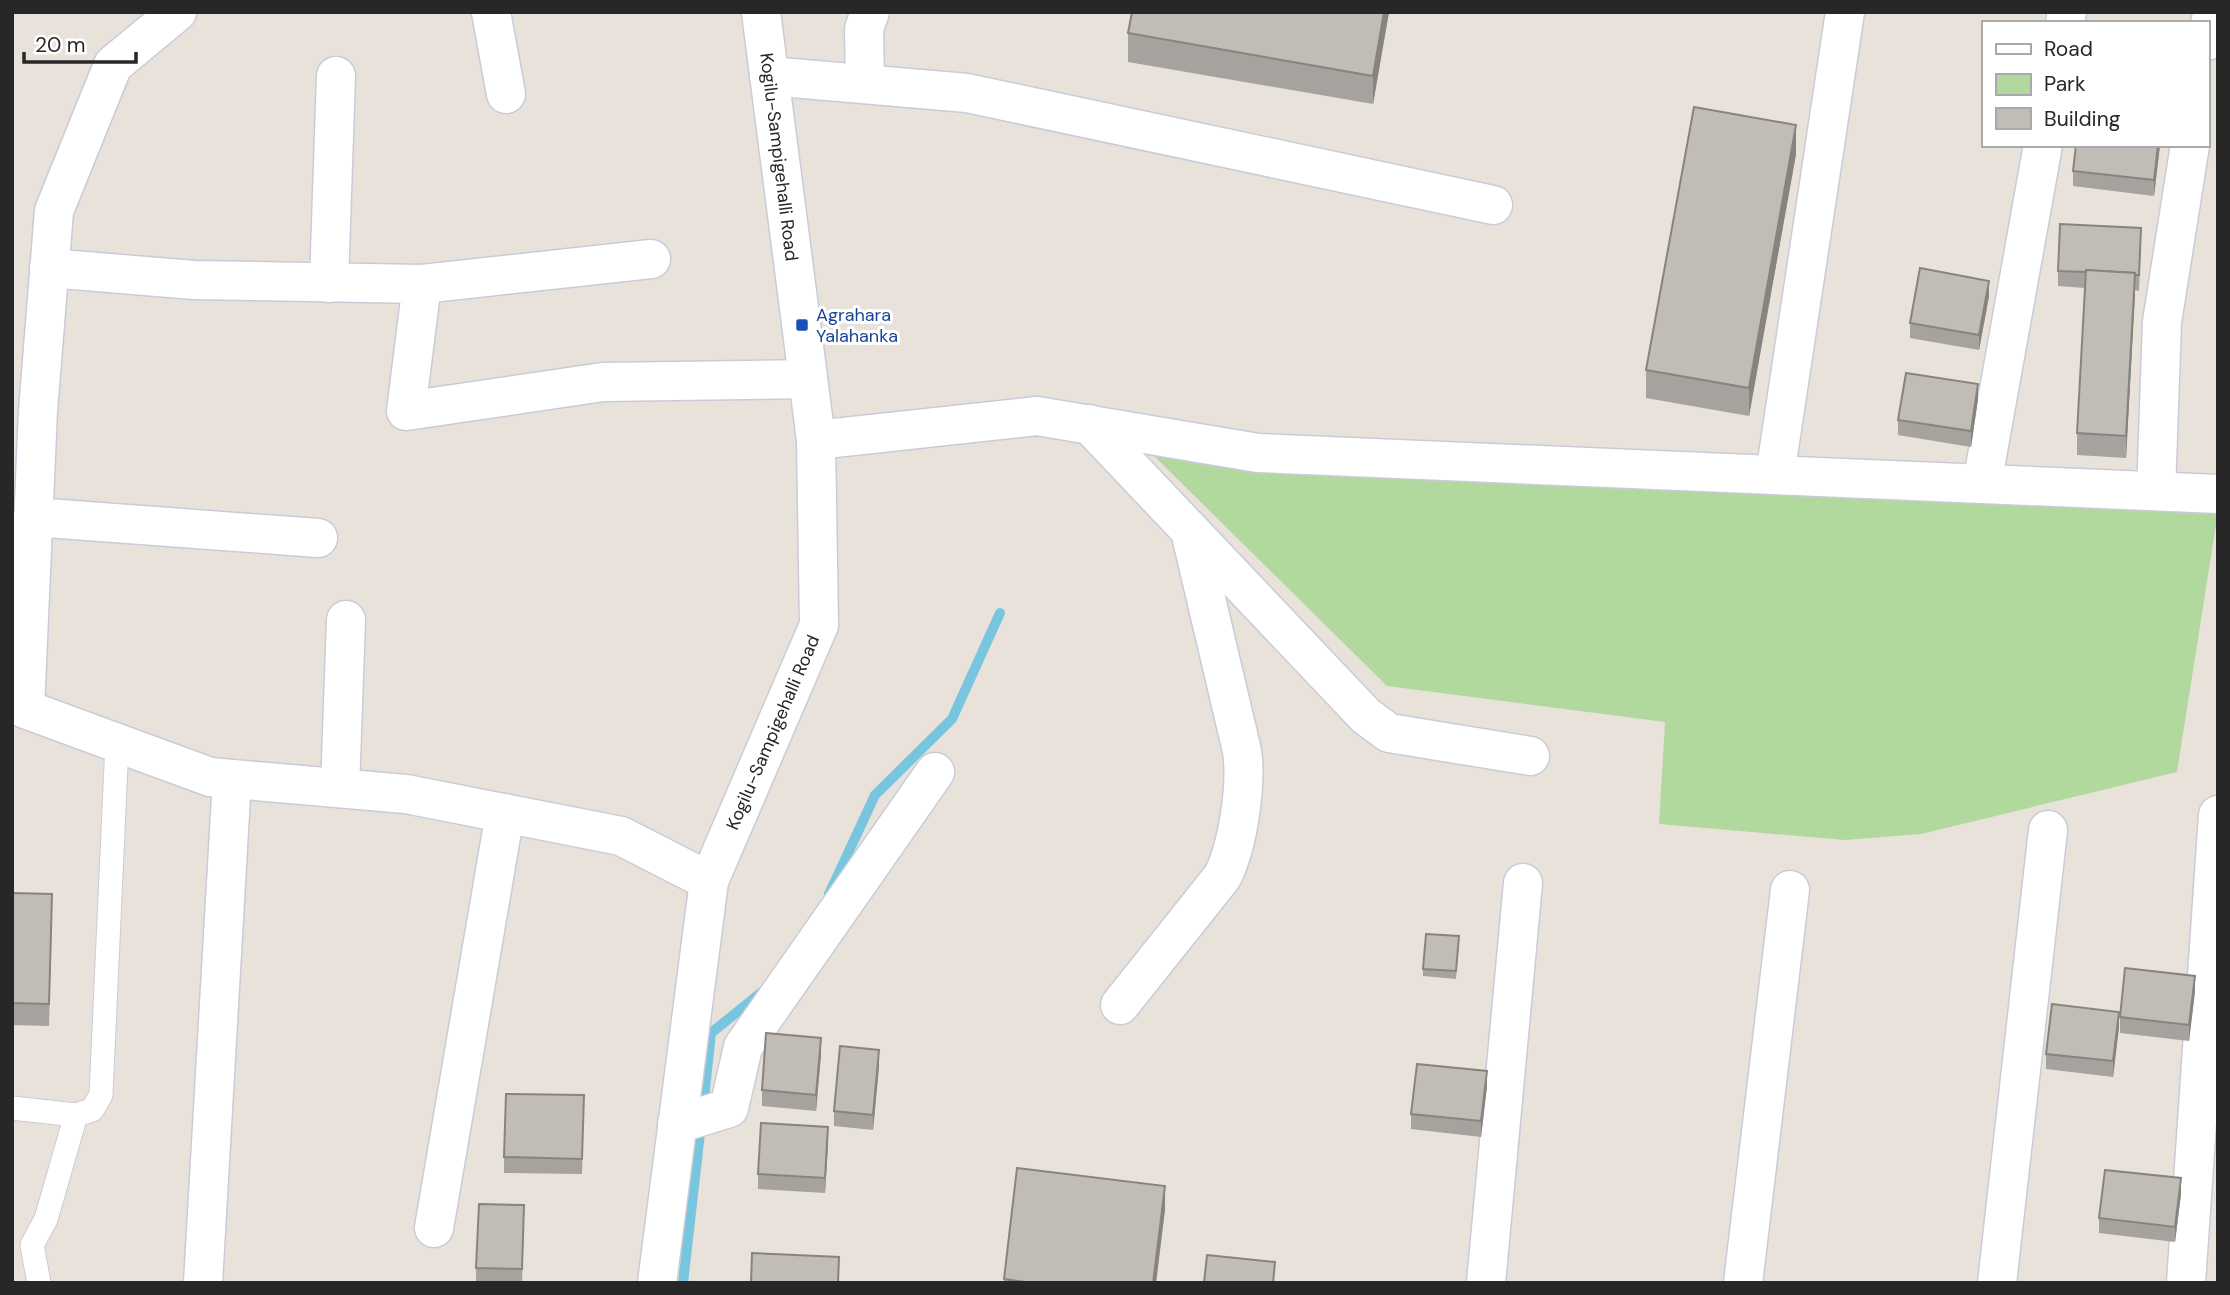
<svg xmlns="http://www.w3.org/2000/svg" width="2230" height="1295" font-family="'DM Sans',sans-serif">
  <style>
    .green { fill: #b2d99d }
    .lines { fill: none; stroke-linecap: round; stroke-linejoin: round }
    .stream { stroke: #78c5e0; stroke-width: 10 }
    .lane-casing { stroke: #c9ccd8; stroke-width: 25 }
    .street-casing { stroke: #c9ccd8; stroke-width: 41 }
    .secondary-casing { stroke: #c9ccd8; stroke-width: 41 }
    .lane { stroke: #fff; stroke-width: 23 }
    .street { stroke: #fff; stroke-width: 38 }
    .secondary { stroke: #fff; stroke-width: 38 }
    .wall { fill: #a6a29d }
    .shaded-wall { fill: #87847f }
    .building { fill: #c1bcb6; stroke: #87847f; stroke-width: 2 }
    .transit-dot { fill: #1a4fb4; stroke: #fff; stroke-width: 2.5 }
    .labels { text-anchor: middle; stroke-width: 6; stroke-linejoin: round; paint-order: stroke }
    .street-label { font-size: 18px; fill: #272727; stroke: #fff }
    .transit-label { font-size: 18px; fill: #164399; stroke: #fff; text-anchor: start }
  </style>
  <rect width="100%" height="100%" fill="#e8e2db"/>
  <polygon class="green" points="1153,455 2218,512 2177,772 1921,834 1845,840 1659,824 1665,722 1387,686"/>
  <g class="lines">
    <g class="stream">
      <polyline points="829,894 875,795 952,719 1000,613"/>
      <polyline points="703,1108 711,1033 762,992"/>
      <polyline points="683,1283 701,1124"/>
    </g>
    <g class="lane-casing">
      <g id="lane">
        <polyline points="12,1108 76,1115 92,1110 101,1095 117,743"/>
        <polyline points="39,1283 32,1245 46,1219 76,1115"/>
      </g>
    </g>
    <g class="street-casing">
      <g id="street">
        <polyline points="177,12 113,65 54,211 38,411 25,709 210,777 406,794 621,836 709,881"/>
        <polyline points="491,12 506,94"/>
        <polyline points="2065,23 2067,12"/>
        <polyline points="2207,41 2212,14"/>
        <polyline points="769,76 967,93 1493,205"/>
        <polyline points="865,84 864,29 870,12"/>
        <polyline points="49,268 194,280 422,284 406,411 603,382 808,379"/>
        <polyline points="329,283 336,76"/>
        <polyline points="422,284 651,259"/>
        <polyline points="1089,424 1366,716 1389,733 1530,756"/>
        <polyline points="816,440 1037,416 1258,453 2218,494"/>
        <polyline points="1775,475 1845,12"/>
        <polyline points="1982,484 2043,145"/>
        <polyline points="2156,491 2162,322 2190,145"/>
        <polyline points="33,517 318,538"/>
        <polyline points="340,788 346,620"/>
        <path d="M 1120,1005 L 1222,877 C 1238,847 1247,784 1242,751 L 1190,531"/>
        <polyline points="677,1124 729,1108 743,1047 935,772"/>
        <polyline points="434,1228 505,813"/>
        <polyline points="203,1283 232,779"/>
        <polyline points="1486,1283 1523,883"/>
        <polyline points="1743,1283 1790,890"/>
        <polyline points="1997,1283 2048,830"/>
        <polyline points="2186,1283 2218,815"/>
      </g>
    </g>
    <g class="secondary-casing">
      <g id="secondary">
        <path id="s1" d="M 657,1283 L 709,881 L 819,625 L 816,440 L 761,12"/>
      </g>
    </g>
    <use href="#lane" class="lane"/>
    <use href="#street" class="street"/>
    <use href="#secondary" class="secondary"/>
  </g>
  <g class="wall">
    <polygon points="1132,12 1389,12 1373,104 1128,62 1128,33"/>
    <polygon points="2076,145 2160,145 2154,196 2073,186 2073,171"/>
    <polygon points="1796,154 1749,416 1646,398 1646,370"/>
    <polygon points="2141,243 2139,291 2135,290 2126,458 2077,455 2077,433 2085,288 2058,286 2058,271"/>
    <polygon points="1989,296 1979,350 1910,338 1910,323"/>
    <polygon points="1978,399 1971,447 1898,435 1898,420"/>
    <polygon points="12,893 52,916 49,1026 12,1025"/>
    <polygon points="1459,943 1456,979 1423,976 1423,969"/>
    <polygon points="2195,991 2189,1041 2120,1033 2120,1017"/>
    <polygon points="2119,1027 2113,1077 2046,1069 2046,1054"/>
    <polygon points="821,1054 816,1111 762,1106 762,1090"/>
    <polygon points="879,1066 873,1130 834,1126 834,1111"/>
    <polygon points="1487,1086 1481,1137 1411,1129 1411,1114"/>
    <polygon points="584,1095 582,1174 504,1173 504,1157"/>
    <polygon points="828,1142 825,1193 758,1189 758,1174"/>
    <polygon points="2181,1194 2175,1242 2099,1233 2099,1218"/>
    <polygon points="1165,1209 1156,1283 1004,1283 1004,1279"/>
    <polygon points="524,1220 522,1283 476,1283 476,1268"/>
  </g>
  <g class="shaded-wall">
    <polygon points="1384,12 1389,12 1373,104 1373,76"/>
    <polygon points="1796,125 1796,154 1749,416 1749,388"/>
    <polygon points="2158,145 2160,145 2154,196 2154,180"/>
    <polygon points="2135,273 2135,295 2126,458 2126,436"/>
    <polygon points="1989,281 1989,296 1979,350 1979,335"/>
    <polygon points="1978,384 1978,399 1971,447 1971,431"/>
    <polygon points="2195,976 2195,991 2189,1041 2189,1025"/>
    <polygon points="2119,1012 2119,1027 2113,1077 2113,1061"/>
    <polygon points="821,1038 821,1054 816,1111 816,1095"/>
    <polygon points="879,1050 879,1066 873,1130 873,1115"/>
    <polygon points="1487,1071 1487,1086 1481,1137 1481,1121"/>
    <polygon points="828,1127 828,1142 825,1193 825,1178"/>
    <polygon points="2181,1178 2181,1194 2175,1242 2175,1227"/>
    <polygon points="1165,1186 1165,1209 1156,1283 1153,1283"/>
  </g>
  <g class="building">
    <polygon points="1132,12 1384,12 1373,76 1128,33"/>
    <polygon points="1694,107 1796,125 1749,388 1646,370"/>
    <polygon points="2076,145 2158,145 2154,180 2073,171"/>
    <polygon points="2060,224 2141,228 2139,275 2135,275 2135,273 2086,270 2086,272 2058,271"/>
    <polygon points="1920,268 1989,281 1979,335 1910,323"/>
    <polygon points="2086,270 2135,273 2126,436 2077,433"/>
    <polygon points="1906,373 1978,384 1971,431 1898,420"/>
    <polygon points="12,893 52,894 49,1004 12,1003"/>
    <polygon points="1426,934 1459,936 1456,971 1423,969"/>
    <polygon points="2125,968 2195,976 2189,1025 2120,1017"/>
    <polygon points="2052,1004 2119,1012 2113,1061 2046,1054"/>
    <polygon points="766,1033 821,1038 816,1095 762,1090"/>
    <polygon points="840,1046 879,1050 873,1115 834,1111"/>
    <polygon points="1417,1064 1487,1071 1481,1121 1411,1114"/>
    <polygon points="506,1094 584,1095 582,1159 504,1157"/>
    <polygon points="761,1123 828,1127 825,1178 758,1174"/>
    <polygon points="1017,1168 1165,1186 1153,1283 1033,1283 1004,1279"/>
    <polygon points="2105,1170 2181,1178 2175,1227 2099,1218"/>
    <polygon points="479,1204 524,1205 522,1269 476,1268"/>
    <polygon points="752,1253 839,1257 838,1283 751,1283"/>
    <polygon points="1207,1255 1275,1262 1273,1283 1204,1283"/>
  </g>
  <rect class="transit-dot" x="795" y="318" width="14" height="14" rx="3.5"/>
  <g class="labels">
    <g class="street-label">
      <text transform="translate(779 157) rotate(83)" y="6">Kogilu-Sampigehalli Road</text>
      <text dy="6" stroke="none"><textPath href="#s1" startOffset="567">Kogilu-Sampigehalli Road</textPath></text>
    </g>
    <g class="transit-label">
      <text x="816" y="321">Agrahara<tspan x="816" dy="21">Yalahanka</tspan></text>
    </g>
  </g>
  <rect width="2230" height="1295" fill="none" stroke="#272727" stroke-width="28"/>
  <rect x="1982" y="21" width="228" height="126" fill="#ffffff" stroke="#a9a9a9" stroke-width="2"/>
  <rect x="1996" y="44" width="35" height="10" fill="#ffffff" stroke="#a9a9a9" stroke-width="2"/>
  <text x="2044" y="56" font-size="21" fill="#272727">Road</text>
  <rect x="1996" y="74" width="35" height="21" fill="#b2d99d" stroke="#a9a9a9" stroke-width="2"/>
  <text x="2044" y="91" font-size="21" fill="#272727">Park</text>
  <rect x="1996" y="108" width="35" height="21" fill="#c1bcb6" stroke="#a9a9a9" stroke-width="2"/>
  <text x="2044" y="126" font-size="21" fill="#272727">Building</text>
  <path d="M24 52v10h112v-10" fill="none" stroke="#272727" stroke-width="3.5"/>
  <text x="35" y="52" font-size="21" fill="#272727" stroke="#ffffff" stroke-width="5" paint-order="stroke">20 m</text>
</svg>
